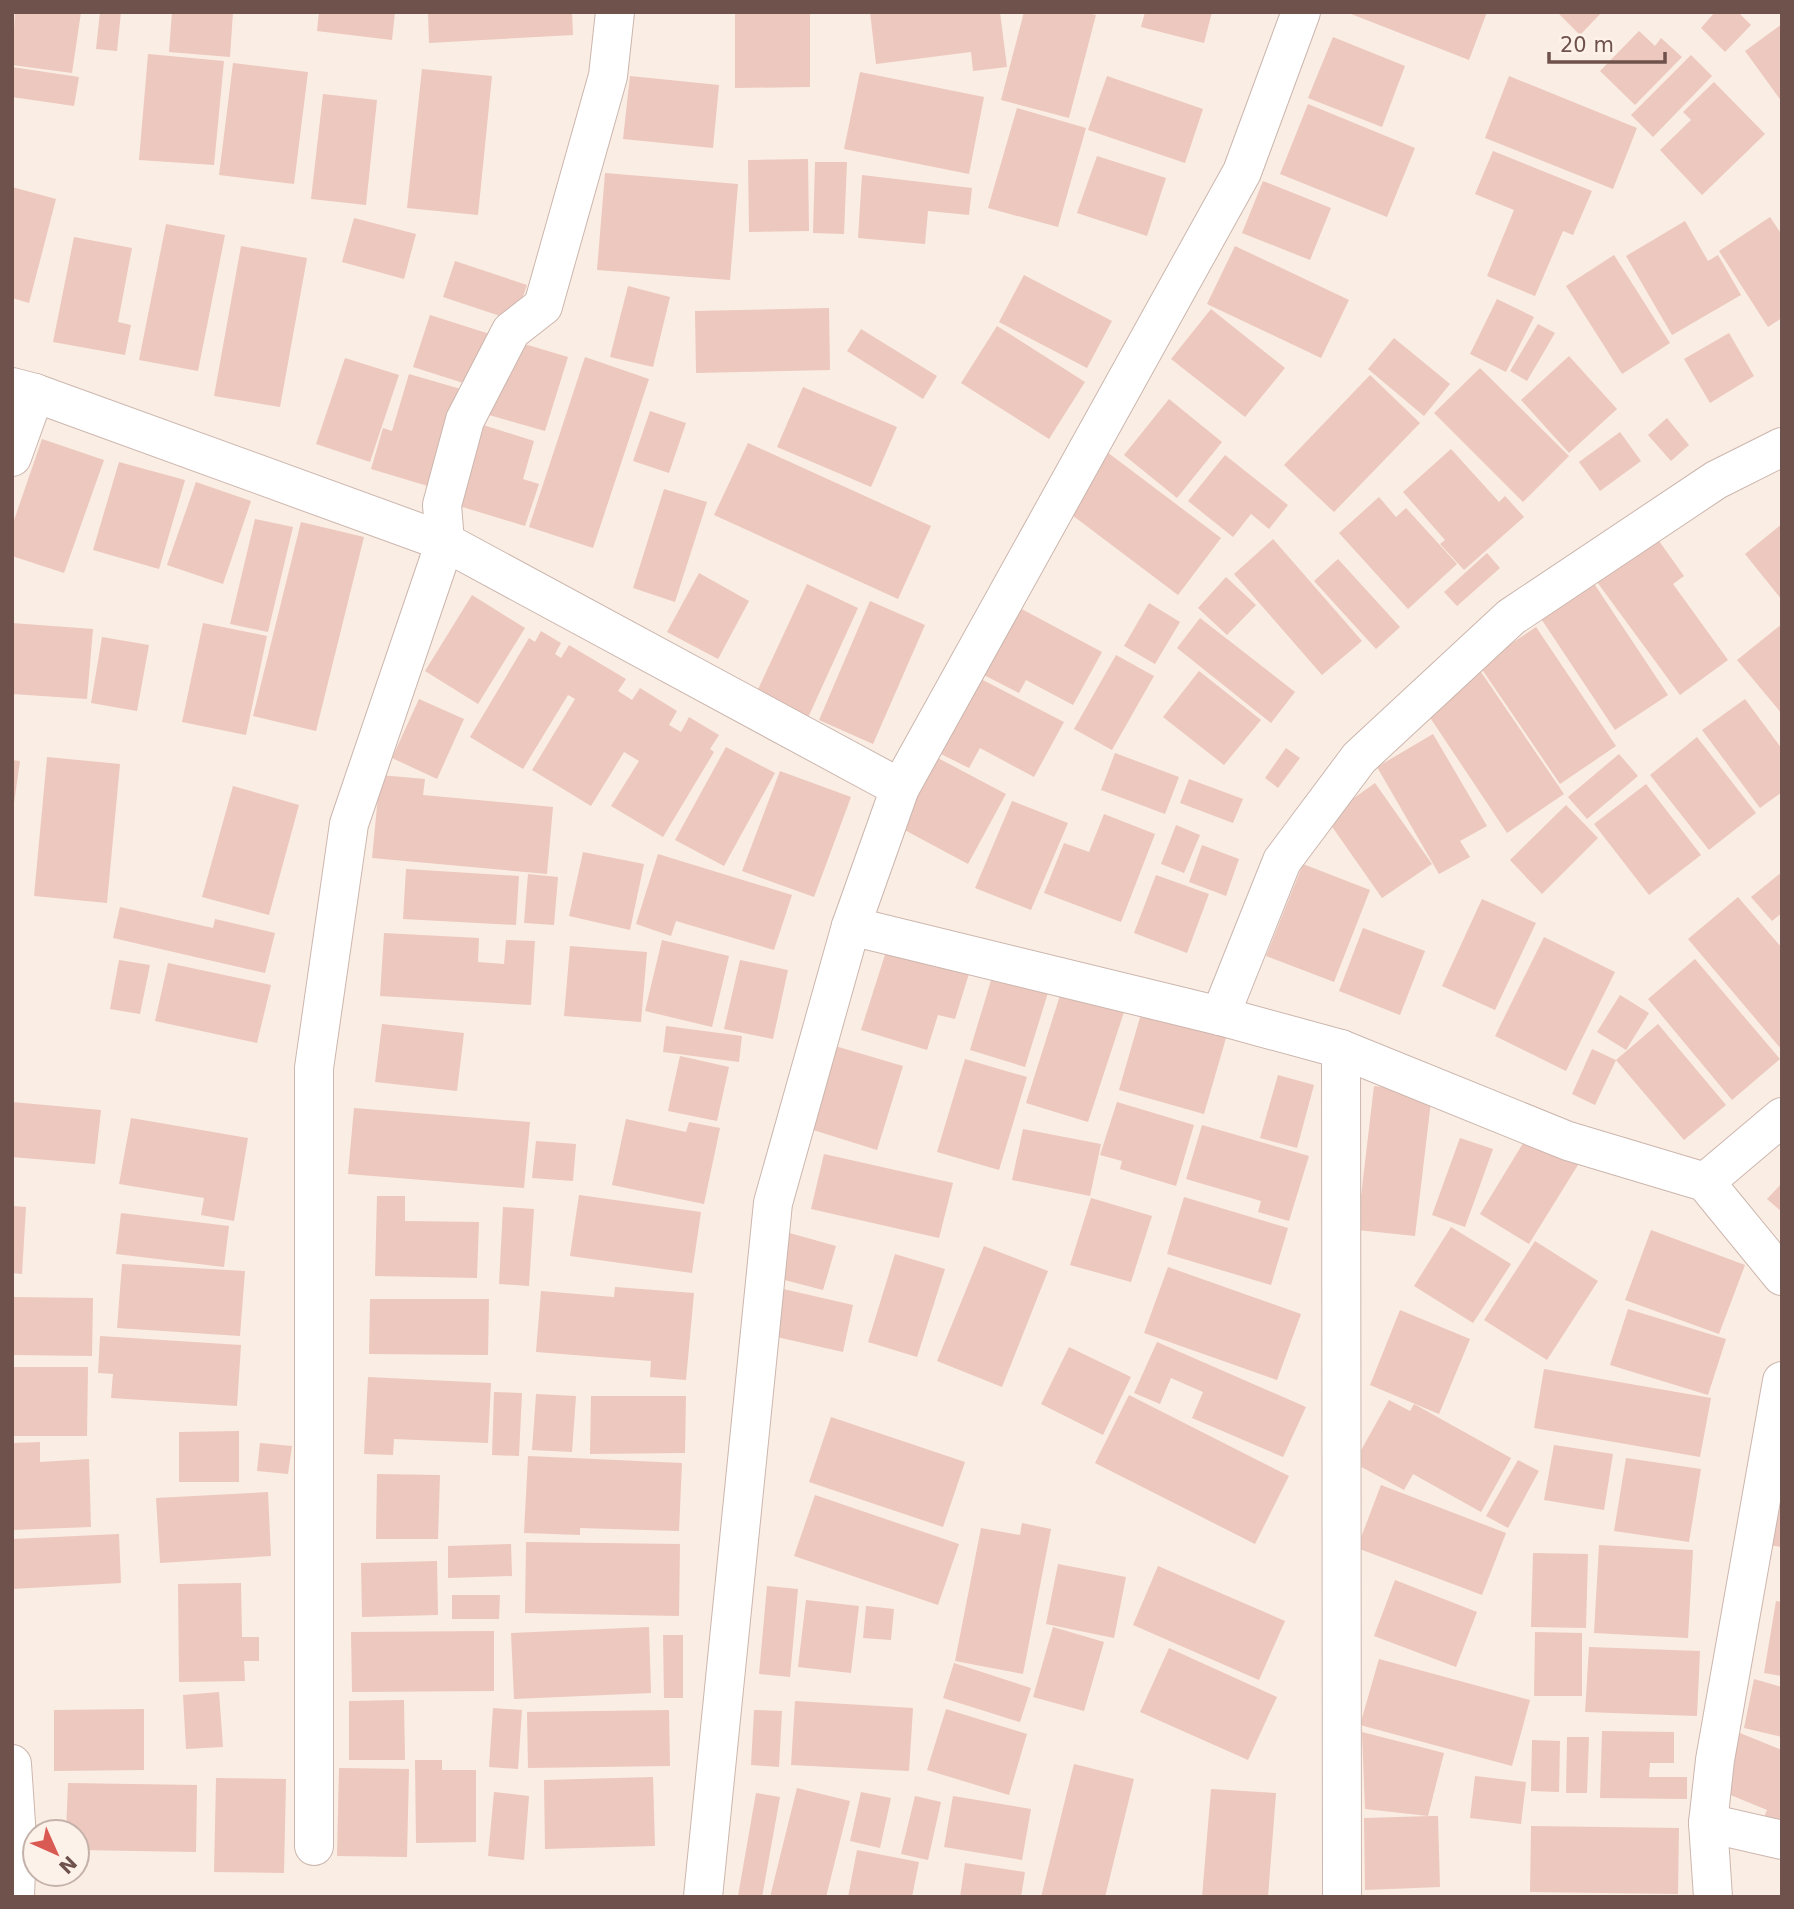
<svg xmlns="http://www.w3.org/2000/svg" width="1794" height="1909" font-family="'DejaVu Sans',sans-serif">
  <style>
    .building { fill: #edc8be }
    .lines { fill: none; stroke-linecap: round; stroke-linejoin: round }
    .minor-casing { stroke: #ccb6ae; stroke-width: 40 }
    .minor { stroke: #fff; stroke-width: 38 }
  </style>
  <rect width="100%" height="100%" fill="#faede3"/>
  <g class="building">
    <polygon points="15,12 81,12 72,73 12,65"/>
    <polygon points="100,12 121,12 117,51 96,49"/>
    <polygon points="172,12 233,12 230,57 169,52"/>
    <polygon points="319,12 395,12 392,40 317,31"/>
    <polygon points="428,12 572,12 573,35 429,43"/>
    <polygon points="735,12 810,12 810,87 735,88"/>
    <polygon points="870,12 1000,12 1007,67 973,71 971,52 876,64"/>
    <polygon points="1024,12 1084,12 1096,15 1069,118 1001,100"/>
    <polygon points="1145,12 1212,12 1204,43 1141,27"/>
    <polygon points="1346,12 1487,12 1469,60"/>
    <polygon points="1557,12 1602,12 1580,35"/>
    <polygon points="1715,12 1738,12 1751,25 1725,52 1701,28"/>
    <polygon points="1782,24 1782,102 1745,51"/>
    <polygon points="1639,31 1655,46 1661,38 1682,57 1635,105 1600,71"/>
    <polygon points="1333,37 1405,66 1382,127 1308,98"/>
    <polygon points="148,54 224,61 214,165 139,160"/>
    <polygon points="1691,55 1712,76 1653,137 1631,115"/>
    <polygon points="233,63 308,72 294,184 219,175"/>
    <polygon points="12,67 79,77 74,106 12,97"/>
    <polygon points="422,69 492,76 478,215 407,208"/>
    <polygon points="860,72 984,97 969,174 844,149"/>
    <polygon points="630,76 719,85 713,148 623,139"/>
    <polygon points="1107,76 1203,109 1185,163 1088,130"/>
    <polygon points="1509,76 1637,128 1613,189 1485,138"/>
    <polygon points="1714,82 1765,134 1702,195 1660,150 1691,120 1683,112"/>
    <polygon points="323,94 377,100 366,205 311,199"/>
    <polygon points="1308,104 1415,148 1387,217 1280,174"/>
    <polygon points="1017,108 1086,128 1058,227 988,208"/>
    <polygon points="1493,151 1592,191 1573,235 1563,231 1535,296 1487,276 1514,210 1475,194"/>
    <polygon points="1097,156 1166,178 1147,236 1077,213"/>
    <polygon points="808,159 809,231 749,232 748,160"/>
    <polygon points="815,162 847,162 844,234 813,233"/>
    <polygon points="605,173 738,184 730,280 597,270"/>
    <polygon points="862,175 972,188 969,215 928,211 925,244 858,238"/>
    <polygon points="1263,181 1331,208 1310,260 1242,233"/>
    <polygon points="12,187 56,199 29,303 12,298"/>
    <polygon points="1770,217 1782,235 1782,318 1768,327 1719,251"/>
    <polygon points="354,218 416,234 404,279 342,262"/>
    <polygon points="1685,221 1708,261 1718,255 1741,295 1672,335 1626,256"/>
    <polygon points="166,224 225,235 198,371 139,360"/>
    <polygon points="74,237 132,248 118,322 131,325 125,355 53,342"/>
    <polygon points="241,246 307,258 280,407 214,396"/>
    <polygon points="1235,246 1349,300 1321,358 1207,304"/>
    <polygon points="1614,255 1670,343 1622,374 1566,286"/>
    <polygon points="455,261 527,285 515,321 443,297"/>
    <polygon points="1024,275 1112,321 1087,368 999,322"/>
    <polygon points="628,286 670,297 653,367 610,357"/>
    <polygon points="1497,299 1534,317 1506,372 1470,354"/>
    <polygon points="829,308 830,370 696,373 695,311"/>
    <polygon points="1211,309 1285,368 1245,417 1171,359"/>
    <polygon points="430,315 496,336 479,388 413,367"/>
    <polygon points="1538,324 1555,333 1527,381 1510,371"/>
    <polygon points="997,326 1085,382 1049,439 961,383"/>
    <polygon points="861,329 937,376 923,399 847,351"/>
    <polygon points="1729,333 1754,376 1710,403 1684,359"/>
    <polygon points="1394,338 1450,384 1424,416 1368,369"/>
    <polygon points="511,340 568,357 545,431 489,415"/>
    <polygon points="1569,356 1617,409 1569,453 1521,400"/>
    <polygon points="585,357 649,379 593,548 529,527"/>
    <polygon points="345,358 399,375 370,462 316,444"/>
    <polygon points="1480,368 1569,456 1523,502 1434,413"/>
    <polygon points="409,374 471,392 441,490 371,469 383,428 392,431"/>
    <polygon points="1370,375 1420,423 1334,512 1284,465"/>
    <polygon points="803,387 897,427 871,487 777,447"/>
    <polygon points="1169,399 1222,442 1177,498 1124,455"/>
    <polygon points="650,411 686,423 669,473 633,461"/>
    <polygon points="1667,418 1689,445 1671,461 1648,435"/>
    <polygon points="471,421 534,441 523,479 539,484 525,526 446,502"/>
    <polygon points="1620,432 1641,461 1600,491 1579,462"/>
    <polygon points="42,439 104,460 64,573 12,556 12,526"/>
    <polygon points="748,443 931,526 898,599 714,515"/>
    <polygon points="1451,449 1499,502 1505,496 1524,517 1464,570 1440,544 1445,540 1403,492"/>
    <polygon points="1107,452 1221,538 1178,595 1064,509"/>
    <polygon points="1225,455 1288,505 1269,529 1251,514 1233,537 1188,501"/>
    <polygon points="119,462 185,480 159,569 93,550"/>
    <polygon points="196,482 251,501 223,584 167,565"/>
    <polygon points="664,489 707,502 675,602 633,588"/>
    <polygon points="1379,497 1396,517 1406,508 1457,564 1408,609 1339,533"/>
    <polygon points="255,519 293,527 268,632 230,624"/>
    <polygon points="301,522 364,537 316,731 253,716"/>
    <polygon points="1782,524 1782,600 1745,554"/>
    <polygon points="1649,527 1684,576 1673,584 1728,660 1680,695 1589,571"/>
    <polygon points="1273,539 1362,641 1322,675 1234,574"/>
    <polygon points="1487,553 1500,568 1457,606 1444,592"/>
    <polygon points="1338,559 1400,627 1376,649 1314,581"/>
    <polygon points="1585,570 1668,695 1615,730 1532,605"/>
    <polygon points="699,573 749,601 718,659 667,632"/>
    <polygon points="1226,577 1256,605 1227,635 1198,608"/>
    <polygon points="807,584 858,608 806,722 754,698"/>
    <polygon points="472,595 525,628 478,704 425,671"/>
    <polygon points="870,601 925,625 873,744 819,720"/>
    <polygon points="1149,603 1180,622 1155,664 1124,646"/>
    <polygon points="1016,606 1102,652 1073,705 1026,680 1019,693 980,673"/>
    <polygon points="1200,618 1295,692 1271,723 1177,648"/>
    <polygon points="12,623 93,629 87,699 12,694"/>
    <polygon points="203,623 267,636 246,735 182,722"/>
    <polygon points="1782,624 1782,714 1737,660"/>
    <polygon points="1536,627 1616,746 1560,784 1479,665"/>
    <polygon points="541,631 561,643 555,654 561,658 569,645 626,679 618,691 632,700 640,688 677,711 669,725 681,732 689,717 719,735 710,749 714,752 663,837 611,806 639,761 624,752 591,806 532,770 575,699 568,695 523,769 470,737 529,638 535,642"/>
    <polygon points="102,637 149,645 137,711 91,703"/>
    <polygon points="1116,655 1154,676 1112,750 1074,729"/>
    <polygon points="1479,669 1564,794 1507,833 1423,707"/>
    <polygon points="1199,671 1261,720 1224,765 1163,717"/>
    <polygon points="979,678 1064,722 1034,777 980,748 969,768 939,753"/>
    <polygon points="419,699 464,719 437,779 392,758"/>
    <polygon points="1745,699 1782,749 1782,792 1760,808 1702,730"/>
    <polygon points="1433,734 1487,826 1460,841 1470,857 1439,874 1377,767"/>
    <polygon points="1697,737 1756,813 1709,850 1650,775"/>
    <polygon points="726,747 775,773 724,866 675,840"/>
    <polygon points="1286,748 1300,758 1278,788 1265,778"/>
    <polygon points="1115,753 1179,777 1165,814 1101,790"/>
    <polygon points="1619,754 1638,776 1587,819 1568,797"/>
    <polygon points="47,757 120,764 107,903 34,896"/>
    <polygon points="936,757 1006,794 968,864 899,827"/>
    <polygon points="12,760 20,761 14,803 12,803"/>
    <polygon points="780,771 851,797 814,897 742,871"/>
    <polygon points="380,775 425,779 423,795 553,807 547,874 372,858"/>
    <polygon points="1189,779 1243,799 1233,823 1180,803"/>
    <polygon points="1375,783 1432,864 1382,898 1326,818"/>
    <polygon points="1646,784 1701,855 1649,895 1594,824"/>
    <polygon points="233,786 299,805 269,915 202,897"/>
    <polygon points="1012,801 1068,823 1031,910 975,888"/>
    <polygon points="1566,805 1598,838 1542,894 1510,860"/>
    <polygon points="1104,814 1155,834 1121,922 1044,893 1064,843 1089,852"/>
    <polygon points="1176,825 1200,835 1184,873 1161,864"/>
    <polygon points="1202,845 1239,859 1226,896 1189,882"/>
    <polygon points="583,852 644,864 630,930 569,916"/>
    <polygon points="658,854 792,895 774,950 676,921 671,936 636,924"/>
    <polygon points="1303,864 1370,890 1334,982 1266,956"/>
    <polygon points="406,869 519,876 516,925 403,919"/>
    <polygon points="1782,872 1782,913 1772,921 1751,897"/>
    <polygon points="528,874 558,877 554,925 524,923"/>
    <polygon points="1156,875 1209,894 1187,953 1134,933"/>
    <polygon points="1738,897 1782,948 1782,1050 1688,939"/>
    <polygon points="1482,899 1536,923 1495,1010 1442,986"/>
    <polygon points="120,907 213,928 215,919 275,933 265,973 113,938"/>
    <polygon points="1363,928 1425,951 1400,1015 1339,991"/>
    <polygon points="384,933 479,938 478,962 504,964 506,940 535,941 531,1005 380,996"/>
    <polygon points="1544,937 1615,972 1566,1071 1495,1036"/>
    <polygon points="890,939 972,964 955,1019 938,1015 927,1050 861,1030"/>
    <polygon points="662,940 729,956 712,1027 645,1011"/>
    <polygon points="570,946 647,952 641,1022 564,1016"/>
    <polygon points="1695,959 1780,1059 1732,1100 1648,999"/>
    <polygon points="119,960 150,965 140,1014 110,1009"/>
    <polygon points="740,960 788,970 773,1039 724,1029"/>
    <polygon points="168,963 271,985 257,1043 155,1021"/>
    <polygon points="995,967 1051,983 1025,1067 970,1050"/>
    <polygon points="1062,989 1125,1009 1088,1122 1026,1103"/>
    <polygon points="1620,995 1649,1013 1626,1050 1597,1032"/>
    <polygon points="1143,1007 1228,1031 1204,1114 1119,1090"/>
    <polygon points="382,1024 464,1033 457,1091 375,1082"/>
    <polygon points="1658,1024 1726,1105 1684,1140 1616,1060"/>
    <polygon points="666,1026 742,1036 739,1062 663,1052"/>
    <polygon points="835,1046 903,1066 877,1150 810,1129"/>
    <polygon points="1592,1049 1616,1060 1595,1105 1572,1094"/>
    <polygon points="680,1056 729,1067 717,1121 668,1111"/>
    <polygon points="965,1059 1027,1077 999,1170 937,1152"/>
    <polygon points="1278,1075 1314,1085 1297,1148 1260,1138"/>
    <polygon points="1374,1086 1432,1093 1415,1236 1357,1230"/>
    <polygon points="12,1102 101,1110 95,1164 12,1157"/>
    <polygon points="1117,1102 1194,1125 1176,1186 1120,1169 1122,1161 1100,1155"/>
    <polygon points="354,1108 530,1122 524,1188 348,1174"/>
    <polygon points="131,1118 248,1138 234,1221 201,1215 204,1198 119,1184"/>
    <polygon points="626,1119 686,1132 689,1122 720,1128 704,1204 612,1185"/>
    <polygon points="1202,1125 1309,1156 1289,1221 1258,1212 1261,1201 1186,1179"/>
    <polygon points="1023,1129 1101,1144 1090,1196 1012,1180"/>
    <polygon points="1531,1130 1581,1160 1529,1244 1480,1214"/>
    <polygon points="1460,1138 1493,1149 1465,1227 1432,1215"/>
    <polygon points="536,1141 576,1144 573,1181 532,1178"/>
    <polygon points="824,1154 953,1183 939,1238 811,1209"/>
    <polygon points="1782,1183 1782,1212 1767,1199"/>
    <polygon points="579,1195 701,1212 692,1273 570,1256"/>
    <polygon points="377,1196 405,1196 405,1221 479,1222 477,1278 375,1276"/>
    <polygon points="1184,1197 1288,1228 1271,1285 1167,1254"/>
    <polygon points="1091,1198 1152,1216 1131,1282 1070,1265"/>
    <polygon points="12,1206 26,1207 22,1274 12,1273"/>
    <polygon points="503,1207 534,1209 529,1286 499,1284"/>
    <polygon points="121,1213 229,1226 224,1267 116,1254"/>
    <polygon points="1451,1227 1511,1264 1473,1323 1414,1286"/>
    <polygon points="1651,1230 1745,1265 1719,1334 1625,1300"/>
    <polygon points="786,1232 836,1246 823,1290 773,1277"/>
    <polygon points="1535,1241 1598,1281 1547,1360 1484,1320"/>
    <polygon points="984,1246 1048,1271 1002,1387 937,1361"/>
    <polygon points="895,1254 945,1269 917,1357 868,1342"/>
    <polygon points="122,1264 245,1271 240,1336 117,1328"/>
    <polygon points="1168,1267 1301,1314 1277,1380 1144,1333"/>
    <polygon points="615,1287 694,1293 686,1380 650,1377 651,1361 536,1352 541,1291 614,1297"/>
    <polygon points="779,1288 853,1305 843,1352 768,1335"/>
    <polygon points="12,1297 93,1298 92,1356 12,1355"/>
    <polygon points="370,1299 489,1299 488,1355 369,1354"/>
    <polygon points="1628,1309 1726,1339 1708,1395 1610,1365"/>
    <polygon points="1400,1310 1470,1339 1439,1414 1370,1385"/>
    <polygon points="100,1336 241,1345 237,1406 111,1398 113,1374 98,1373"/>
    <polygon points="1157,1342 1306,1407 1283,1457 1192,1418 1203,1392 1171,1378 1160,1404 1134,1393"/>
    <polygon points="1069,1347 1131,1377 1103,1435 1041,1404"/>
    <polygon points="12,1367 88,1367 87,1436 12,1436"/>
    <polygon points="1544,1369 1711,1398 1700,1457 1534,1428"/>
    <polygon points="368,1377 491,1383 488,1443 394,1439 393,1455 364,1454"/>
    <polygon points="494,1392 522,1393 519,1456 492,1455"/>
    <polygon points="536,1394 576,1396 572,1452 532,1450"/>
    <polygon points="1129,1395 1289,1476 1255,1544 1095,1463"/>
    <polygon points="591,1396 686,1396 685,1453 590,1454"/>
    <polygon points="1389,1400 1410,1411 1414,1404 1511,1458 1481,1512 1413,1474 1404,1490 1354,1463"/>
    <polygon points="831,1417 965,1462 943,1527 809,1482"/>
    <polygon points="239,1431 239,1482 179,1482 179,1432"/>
    <polygon points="40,1442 40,1462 89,1459 91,1527 12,1530 12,1443"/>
    <polygon points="260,1443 292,1446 288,1474 257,1471"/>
    <polygon points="1554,1445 1613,1454 1604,1510 1544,1500"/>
    <polygon points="528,1456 682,1463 679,1531 580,1528 580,1535 524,1533"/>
    <polygon points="1626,1458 1701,1469 1689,1542 1614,1531"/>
    <polygon points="1518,1460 1539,1471 1508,1528 1486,1516"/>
    <polygon points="377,1474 440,1475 438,1539 376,1539"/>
    <polygon points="1381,1485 1506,1533 1482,1595 1357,1548"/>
    <polygon points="268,1492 271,1556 160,1563 156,1498"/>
    <polygon points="815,1495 959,1544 938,1605 794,1556"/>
    <polygon points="1773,1506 1782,1507 1782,1547 1768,1545"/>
    <polygon points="1022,1523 1051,1529 1023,1674 955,1661 981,1528 1020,1535"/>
    <polygon points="119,1534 121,1583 12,1589 12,1539"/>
    <polygon points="526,1542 680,1544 679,1616 525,1613"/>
    <polygon points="511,1544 512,1576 448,1578 448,1546"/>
    <polygon points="1599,1545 1693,1550 1688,1638 1594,1633"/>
    <polygon points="1533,1553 1588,1554 1586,1628 1531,1627"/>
    <polygon points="437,1561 438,1615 362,1617 361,1563"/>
    <polygon points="1058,1564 1126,1577 1114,1638 1046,1624"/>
    <polygon points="1158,1566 1285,1621 1259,1680 1133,1625"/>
    <polygon points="1395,1580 1477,1612 1456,1667 1374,1636"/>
    <polygon points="241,1583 242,1637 259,1637 259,1661 244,1661 245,1681 179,1682 178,1584"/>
    <polygon points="767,1586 798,1589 790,1677 759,1674"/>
    <polygon points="452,1595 500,1595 499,1619 452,1619"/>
    <polygon points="806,1600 859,1606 851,1673 798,1667"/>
    <polygon points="1776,1601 1782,1602 1782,1676 1764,1673"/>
    <polygon points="866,1606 894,1609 891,1640 863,1638"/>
    <polygon points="649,1627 651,1693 514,1699 511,1633"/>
    <polygon points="1053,1627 1104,1642 1084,1711 1033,1697"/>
    <polygon points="494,1631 494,1691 352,1692 351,1632"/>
    <polygon points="1535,1632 1582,1633 1582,1696 1534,1696"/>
    <polygon points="663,1635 683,1635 683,1698 664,1698"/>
    <polygon points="1589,1647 1700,1651 1697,1716 1585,1712"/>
    <polygon points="1169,1648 1277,1697 1248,1760 1140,1712"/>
    <polygon points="1379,1659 1530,1700 1512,1766 1360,1725"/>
    <polygon points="954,1663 1031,1688 1020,1722 943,1698"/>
    <polygon points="1754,1679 1782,1687 1782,1737 1744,1728"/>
    <polygon points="219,1692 223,1747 186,1749 183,1695"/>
    <polygon points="404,1700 405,1760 349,1760 349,1701"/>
    <polygon points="795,1701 913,1708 909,1771 791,1765"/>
    <polygon points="493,1708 522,1710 518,1769 489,1767"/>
    <polygon points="144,1709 144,1770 54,1771 54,1710"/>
    <polygon points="946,1709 1027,1734 1009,1795 927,1770"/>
    <polygon points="669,1710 670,1766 528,1768 527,1712"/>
    <polygon points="754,1710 782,1711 779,1767 751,1765"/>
    <polygon points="1602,1731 1674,1732 1674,1763 1650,1763 1649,1777 1687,1777 1687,1799 1600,1798"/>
    <polygon points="1362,1732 1444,1753 1428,1816 1365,1809"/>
    <polygon points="1740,1733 1782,1750 1782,1819 1777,1830 1761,1824 1767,1810 1716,1789"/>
    <polygon points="1567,1737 1589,1737 1587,1793 1566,1793"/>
    <polygon points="1532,1740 1560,1741 1559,1792 1531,1791"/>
    <polygon points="415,1760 442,1760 442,1770 476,1770 476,1842 416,1843"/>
    <polygon points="1074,1764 1134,1779 1105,1897 1041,1897"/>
    <polygon points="339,1768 409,1769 407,1857 337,1856"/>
    <polygon points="1475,1776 1526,1782 1521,1824 1470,1818"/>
    <polygon points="653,1777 655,1846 545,1849 544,1780"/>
    <polygon points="216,1778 286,1779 284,1873 214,1872"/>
    <polygon points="68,1783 197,1785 196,1852 77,1850 77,1832 66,1832"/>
    <polygon points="797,1788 850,1801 826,1897 770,1897"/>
    <polygon points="1211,1789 1276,1793 1268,1897 1202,1897"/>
    <polygon points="494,1792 529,1796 524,1860 488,1856"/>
    <polygon points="861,1792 891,1798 880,1848 850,1841"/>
    <polygon points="756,1793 780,1797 762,1897 744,1897 738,1896"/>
    <polygon points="915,1796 941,1802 928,1860 901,1854"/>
    <polygon points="953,1796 1031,1809 1022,1860 944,1847"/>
    <polygon points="1432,1816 1438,1816 1440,1887 1365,1890 1364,1818"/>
    <polygon points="1531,1826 1679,1828 1678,1894 1530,1892"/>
    <polygon points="857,1850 919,1862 912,1897 848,1897"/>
    <polygon points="965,1863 1025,1872 1021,1897 960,1897"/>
  </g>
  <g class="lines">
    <g class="minor-casing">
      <g id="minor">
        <polyline points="12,387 35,393 445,542 900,788"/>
        <polyline points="12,457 35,393"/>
        <polyline points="851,926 1220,1016 1341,1049 1568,1141 1705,1182 1782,1276"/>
        <polyline points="1220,1016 1282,861 1359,758 1511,617 1716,480 1782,447"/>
        <polyline points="1341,1049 1342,1897"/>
        <polyline points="1705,1182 1782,1117"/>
        <polyline points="12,1764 17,1838 15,1897"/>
        <polyline points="1708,1823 1782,1840"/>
        <polyline points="314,1846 314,1068 349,824 445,542 442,505 465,420 511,331 543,306 608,76 615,12"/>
        <polyline points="703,1897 773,1203 851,926 900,788 1242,172 1301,12"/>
        <polyline points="1713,1897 1708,1823 1715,1760 1782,1381"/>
      </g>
    </g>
    <use href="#minor" class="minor"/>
  </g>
  <rect width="1794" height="1909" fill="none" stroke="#6f524c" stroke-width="28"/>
  <g transform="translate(56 1853) rotate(135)"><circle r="33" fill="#fdf2e9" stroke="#c4b2aa" stroke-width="2"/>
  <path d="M0-5L12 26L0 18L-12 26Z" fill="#d95953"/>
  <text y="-10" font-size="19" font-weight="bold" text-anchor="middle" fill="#6f524c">N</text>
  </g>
  <path d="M1549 52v10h116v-10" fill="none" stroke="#6f524c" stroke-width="3.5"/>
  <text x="1560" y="52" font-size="21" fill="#6f524c" stroke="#fdf2e9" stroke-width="5" paint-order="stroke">20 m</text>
</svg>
